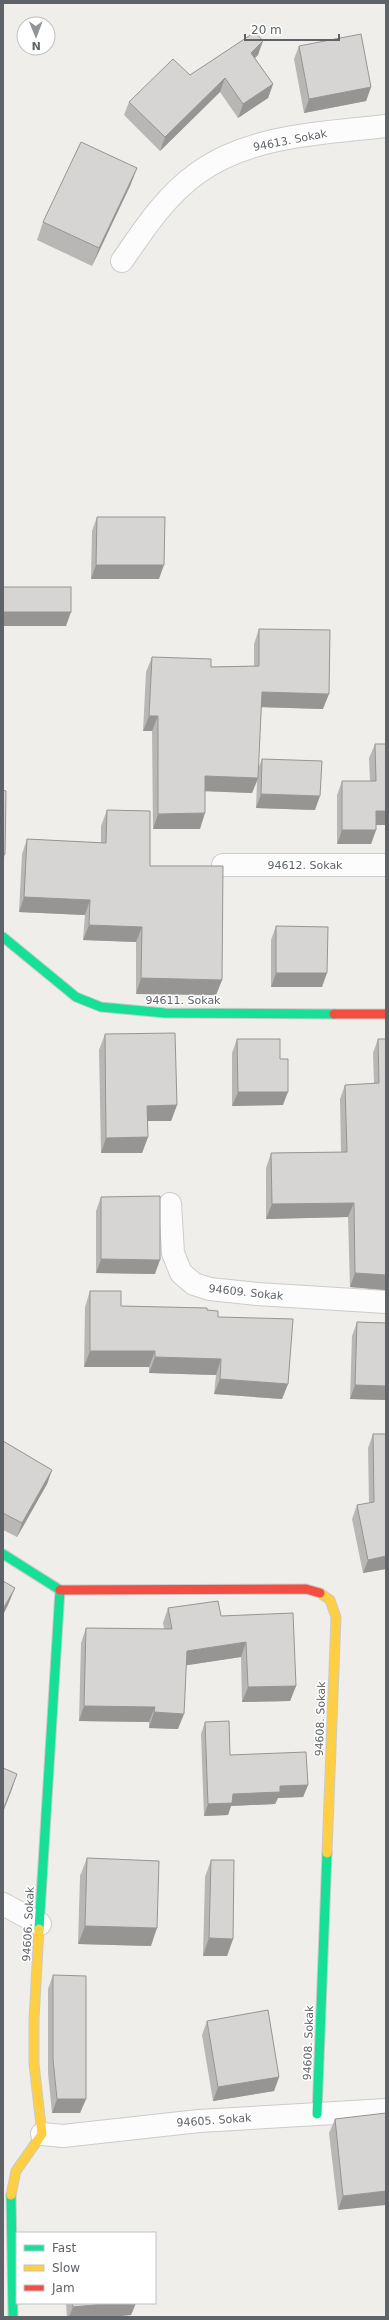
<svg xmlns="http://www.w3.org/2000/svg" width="389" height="2320" font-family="'DejaVu Sans',sans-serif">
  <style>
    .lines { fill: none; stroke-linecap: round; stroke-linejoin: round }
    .street-casing { stroke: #cbcccc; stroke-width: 24 }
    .fast-casing { stroke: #cacacb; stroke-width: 11 }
    .slow-casing { stroke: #cacacb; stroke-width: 11 }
    .jam-casing { stroke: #cacacb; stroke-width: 11 }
    .street { stroke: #fdfcfc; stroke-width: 22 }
    .fast { stroke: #16e098; stroke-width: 9 }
    .slow { stroke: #ffcf43; stroke-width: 9 }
    .jam { stroke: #f24e42; stroke-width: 9 }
    .wall { fill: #b8b7b5 }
    .shaded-wall { fill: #969594 }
    .building { fill: #d6d5d3; stroke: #969594 }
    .labels { text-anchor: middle; stroke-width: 3; stroke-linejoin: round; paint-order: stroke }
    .street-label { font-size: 11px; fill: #5f6368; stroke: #fff }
  </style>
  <rect width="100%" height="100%" fill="#efeeea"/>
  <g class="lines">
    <g class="street-casing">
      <g id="street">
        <path d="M 122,261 C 144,229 166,195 199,172 C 251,135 324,133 386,126"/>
        <polyline points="223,865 386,865"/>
        <polyline points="170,1204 173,1253 181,1273 194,1284 210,1289 257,1294 386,1302"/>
        <polyline points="3,1904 40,1924"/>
        <polyline points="42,2134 63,2136 199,2121 386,2110"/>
      </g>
    </g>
    <g class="fast-casing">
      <g id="fast">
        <polyline points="3,937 76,997 101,1007 165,1013 334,1014"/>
        <polyline points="3,1554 60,1590 39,1929"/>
        <polyline points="317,2114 327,1853"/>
        <polyline points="11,2195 13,2317"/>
      </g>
    </g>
    <g class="slow-casing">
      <g id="slow">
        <polyline points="320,1593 330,1600 336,1617 327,1853"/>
        <polyline points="11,2195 16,2171 42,2134 34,2064 34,2019 39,1929"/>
      </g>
    </g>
    <g class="jam-casing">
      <g id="jam">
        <polyline points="334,1014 386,1014"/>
        <polyline points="60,1590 306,1589 320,1593"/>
      </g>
    </g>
    <use href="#street" class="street"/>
    <use href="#fast" class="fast"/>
    <use href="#slow" class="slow"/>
    <use href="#jam" class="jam"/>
  </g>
  <g class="wall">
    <polygon points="299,46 371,87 366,101 304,113 294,59"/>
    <polygon points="258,55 255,58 273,84 268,98 238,118 220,92 160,151 124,115 129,102 190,75"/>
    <polygon points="137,168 130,186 92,266 37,240 43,222"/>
    <polygon points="97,517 159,579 91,579 92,531"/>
    <polygon points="259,629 323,709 261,707 258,769 262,759 315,810 256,808 257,781 252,793 205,791 200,829 153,829 152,731 143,731 146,672 152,657 211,667 254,666 254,644"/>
    <polygon points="375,744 386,744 376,825 376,830 371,844 337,844 337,795 342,781 370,781 369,758"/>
    <polygon points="107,810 150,866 222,980 216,995 136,994 136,942 83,940 85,915 19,912 22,854 27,839 101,843 101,826"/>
    <polygon points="276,926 322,987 271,987 271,940"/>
    <polygon points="105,1034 177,1105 171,1121 148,1121 148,1137 142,1153 101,1153 99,1050"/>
    <polygon points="237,1039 280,1059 283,1105 232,1106 232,1053"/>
    <polygon points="378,1039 386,1290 350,1287 348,1217 266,1219 266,1168 271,1153 341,1152 340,1099 345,1085 374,1084 373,1053"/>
    <polygon points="101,1197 155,1274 96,1273 96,1211"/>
    <polygon points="90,1291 121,1306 207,1310 218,1317 288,1384 282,1399 214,1394 216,1375 149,1373 149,1367 84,1367 85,1307"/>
    <polygon points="357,1322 386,1323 386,1400 350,1399 352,1336"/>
    <polygon points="373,1434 386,1569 363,1573 352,1519 357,1505 369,1503 368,1448"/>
    <polygon points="3,1441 52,1470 47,1484 17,1537 3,1530"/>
    <polygon points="168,1608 221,1616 296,1686 290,1701 242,1702 241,1657 186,1665 178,1729 149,1728 149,1722 79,1721 81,1643 86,1628 164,1629 163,1623"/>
    <polygon points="205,1722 230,1755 308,1785 303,1797 278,1798 275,1804 231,1806 228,1815 204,1816 201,1734"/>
    <polygon points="87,1858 151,1946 78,1944 80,1876"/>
    <polygon points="211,1860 233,1939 227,1956 203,1956 205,1877"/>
    <polygon points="53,1975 86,2099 80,2113 52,2113 48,2073 48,1989"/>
    <polygon points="207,2021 279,2077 274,2091 213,2101 202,2035"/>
    <polygon points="386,2113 338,2210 329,2133 335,2119"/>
    <polygon points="66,2303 136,2303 131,2315 108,2317 67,2317"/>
  </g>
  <g class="shaded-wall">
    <polygon points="263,41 258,55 246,66 251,53"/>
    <polygon points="225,78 220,92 160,151 165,137"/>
    <polygon points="273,84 268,98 238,118 243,104"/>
    <polygon points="371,87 366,101 304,113 309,99"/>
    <polygon points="137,168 130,186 92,266 99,248"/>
    <polygon points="96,565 164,565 159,579 91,579"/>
    <polygon points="3,612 71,612 66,626 3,626"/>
    <polygon points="262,692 329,694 323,709 257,707"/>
    <polygon points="149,716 158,716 152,731 143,731"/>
    <polygon points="205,776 258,778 252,793 200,791"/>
    <polygon points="261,794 320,796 315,810 256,808"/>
    <polygon points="376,811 386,811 386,825 371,825"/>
    <polygon points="205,813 200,829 153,829 158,814"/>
    <polygon points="342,830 376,830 371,844 337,844"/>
    <polygon points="3,854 5,854 3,860"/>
    <polygon points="24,897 90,900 85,915 19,912"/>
    <polygon points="89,925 142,927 136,942 83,940"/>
    <polygon points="276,973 327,973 322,987 271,987"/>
    <polygon points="141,978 222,980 216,995 136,994"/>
    <polygon points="238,1092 288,1092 283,1105 232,1106"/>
    <polygon points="177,1105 171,1121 142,1121 147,1106"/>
    <polygon points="148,1137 142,1153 101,1153 106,1138"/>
    <polygon points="354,1203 348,1217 266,1219 272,1204"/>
    <polygon points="101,1259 160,1260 155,1274 96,1273"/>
    <polygon points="355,1273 386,1275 386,1290 350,1287"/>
    <polygon points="90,1351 155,1351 149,1367 84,1367"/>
    <polygon points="155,1357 221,1359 216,1375 149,1373"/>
    <polygon points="220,1379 288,1384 282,1399 214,1394"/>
    <polygon points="355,1385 386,1386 386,1400 350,1399"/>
    <polygon points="52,1470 47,1484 17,1537 22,1523"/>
    <polygon points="386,1556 386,1569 363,1573 368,1560"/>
    <polygon points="15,1588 8,1605 3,1615 3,1609"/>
    <polygon points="246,1642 241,1657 182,1666 187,1651"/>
    <polygon points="296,1686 290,1701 242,1702 248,1687"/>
    <polygon points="84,1706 155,1707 149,1722 79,1721"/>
    <polygon points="154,1712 184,1714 178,1729 149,1728"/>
    <polygon points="17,1774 11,1792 3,1812 3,1810"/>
    <polygon points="308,1785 303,1797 278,1798 275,1804 231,1806 228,1815 204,1816 208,1804 233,1794 280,1786"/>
    <polygon points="85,1926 157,1928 151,1946 78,1944"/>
    <polygon points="209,1938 233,1939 227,1956 203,1956"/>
    <polygon points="279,2077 274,2091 213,2101 218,2087"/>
    <polygon points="57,2099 86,2099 80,2113 52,2113"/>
    <polygon points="386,2191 386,2205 338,2210 343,2196"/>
    <polygon points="115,2303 136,2303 131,2315 108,2317 69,2317 73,2307"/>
  </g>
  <g class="building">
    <polygon points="255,32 263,41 251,53 273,84 243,104 225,78 165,137 129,102 173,59 190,75"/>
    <polygon points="361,34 371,87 309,99 299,46"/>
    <polygon points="81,142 137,168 99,248 43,222"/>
    <polygon points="97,517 165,517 164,565 96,565"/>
    <rect x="3" y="587" width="68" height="25"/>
    <polygon points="259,629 330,630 329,694 262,692 258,778 205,776 205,813 158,814 158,716 149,716 152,657 211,659 211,667 259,666"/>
    <polygon points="375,744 386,744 386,811 376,811 376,830 342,830 342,781 376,781"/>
    <polygon points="262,759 322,761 320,796 261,794"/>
    <polygon points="3,790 6,791 5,854 3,854"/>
    <polygon points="107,810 150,811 150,866 223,866 222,980 141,978 142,927 89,925 90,900 24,897 27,839 106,843"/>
    <polygon points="276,926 328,927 327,973 276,973"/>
    <polygon points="175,1033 177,1105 147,1106 148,1137 106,1138 105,1034"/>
    <polygon points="237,1039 280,1039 280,1059 288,1059 288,1092 238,1092"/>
    <polygon points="378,1039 386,1039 386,1275 355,1273 354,1203 272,1204 271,1153 347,1152 345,1085 379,1083"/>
    <polygon points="160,1196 160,1260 101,1259 101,1197"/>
    <polygon points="90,1291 121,1291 121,1306 207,1308 207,1310 218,1311 218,1317 293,1319 288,1384 220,1379 221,1359 155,1357 155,1351 90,1351"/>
    <polygon points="357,1322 386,1323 386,1386 355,1385"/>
    <polygon points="373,1434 386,1434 386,1556 368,1560 357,1505 374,1502"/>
    <polygon points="3,1441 52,1470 22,1523 3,1513"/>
    <polygon points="3,1581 15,1588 3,1609"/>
    <polygon points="218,1601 221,1616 293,1613 296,1686 248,1687 246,1642 187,1651 184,1714 154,1712 155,1707 84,1706 86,1628 172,1629 168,1608"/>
    <polygon points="229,1721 230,1755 306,1752 308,1785 280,1786 280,1792 233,1794 232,1803 208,1804 205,1722"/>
    <polygon points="3,1768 17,1774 3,1810"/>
    <polygon points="87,1858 159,1861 157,1928 85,1926"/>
    <polygon points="211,1860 234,1860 233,1939 209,1938"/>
    <polygon points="53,1975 86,1976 86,2099 57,2099 53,2059"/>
    <polygon points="268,2010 279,2077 218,2087 207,2021"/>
    <polygon points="386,2113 386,2191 343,2196 335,2119"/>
    <polygon points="72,2303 115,2303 73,2307"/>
  </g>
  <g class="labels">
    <g class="street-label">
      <text transform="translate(290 140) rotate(-11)" y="4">94613. Sokak</text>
      <text x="305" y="869">94612. Sokak</text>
      <text x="183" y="1004">94611. Sokak</text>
      <text transform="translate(246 1292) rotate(6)" y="4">94609. Sokak</text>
      <text transform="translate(320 1719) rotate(-88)" y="4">94608. Sokak</text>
      <text transform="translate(28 1924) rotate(-87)" y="4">94606. Sokak</text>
      <text transform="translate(308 2043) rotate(-88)" y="4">94608. Sokak</text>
      <text transform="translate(214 2120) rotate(-4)" y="4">94605. Sokak</text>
    </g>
  </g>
  <rect width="389" height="2320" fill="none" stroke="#5f6368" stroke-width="8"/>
  <rect x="16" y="2232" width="140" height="72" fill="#ffffff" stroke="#bfc1c3"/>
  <rect x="24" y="2245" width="20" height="6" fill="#16e098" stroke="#bfc1c3"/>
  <text x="52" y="2252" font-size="12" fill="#5f6368">Fast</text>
  <rect x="24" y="2265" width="20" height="6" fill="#ffcf43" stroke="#bfc1c3"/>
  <text x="52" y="2272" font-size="12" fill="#5f6368">Slow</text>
  <rect x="24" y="2285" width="20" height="6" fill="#f24e42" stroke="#bfc1c3"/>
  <text x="52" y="2292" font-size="12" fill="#5f6368">Jam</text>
  <g transform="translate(36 36) rotate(179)"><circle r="19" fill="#ffffff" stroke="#bfc1c3"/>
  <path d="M0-3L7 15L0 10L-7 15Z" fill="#919496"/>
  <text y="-6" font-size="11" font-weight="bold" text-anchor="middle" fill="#5f6368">N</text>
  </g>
  <path d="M245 34v6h94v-6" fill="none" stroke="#5f6368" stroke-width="2"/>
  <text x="251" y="34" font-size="12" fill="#5f6368" stroke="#ffffff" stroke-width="3" paint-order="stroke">20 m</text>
</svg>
